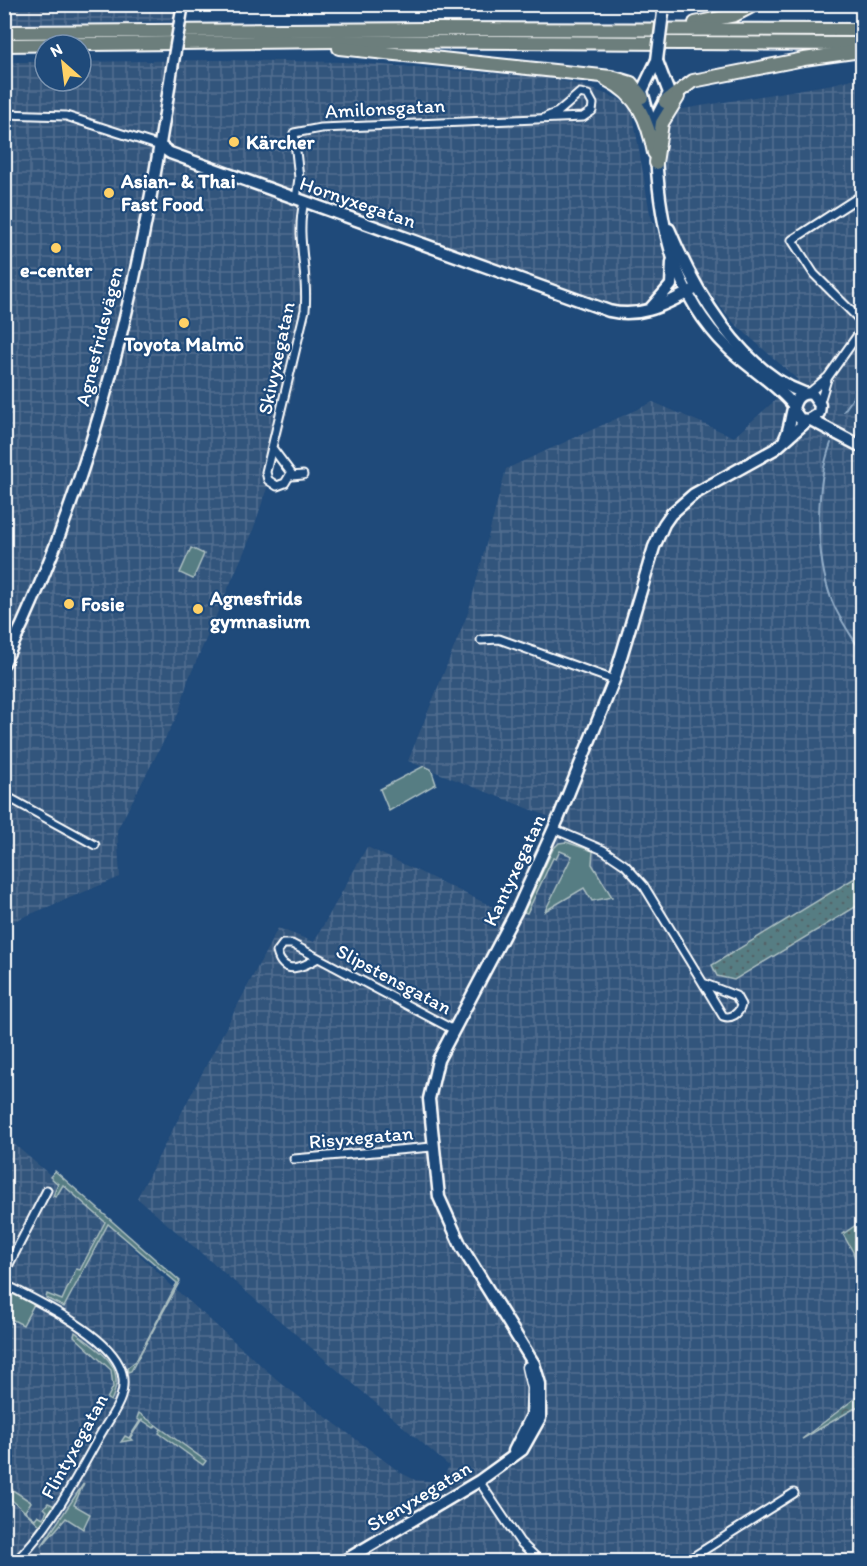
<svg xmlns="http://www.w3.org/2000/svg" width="867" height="1566" font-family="Itim,sans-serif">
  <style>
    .industrial { fill: url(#industrial-grid) }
    .green { fill: #577d83; stroke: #abbec1; stroke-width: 1.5 }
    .forest { fill: url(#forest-crowns); stroke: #abbec1; stroke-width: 1.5 }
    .park { fill: url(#park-dots); stroke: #abbec1; stroke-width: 1.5 }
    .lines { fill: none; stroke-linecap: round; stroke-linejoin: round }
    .stream { stroke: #91acc7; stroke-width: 2 }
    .street-casing { stroke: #fff; stroke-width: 11 }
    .secondary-casing { stroke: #fff; stroke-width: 15 }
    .highway-casing { stroke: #fff; stroke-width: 16 }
    .street { stroke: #1f4a7a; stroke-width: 7 }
    .secondary { stroke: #1f4a7a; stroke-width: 10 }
    .highway { stroke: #6c7e7c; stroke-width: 12 }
    .secondary-bridge-casing { stroke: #fff; stroke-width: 15; stroke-linecap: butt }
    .secondary-bridge { stroke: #1f4a7a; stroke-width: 10 }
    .poi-dot { fill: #ffd166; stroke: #1f4a7a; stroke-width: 2 }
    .labels { text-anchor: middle; stroke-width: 4.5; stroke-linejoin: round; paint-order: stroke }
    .street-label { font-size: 20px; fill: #fff; stroke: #1f4a7a }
    .poi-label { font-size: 20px; font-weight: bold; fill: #fff; stroke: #1f4a7a; text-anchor: start }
  </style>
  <defs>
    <pattern id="industrial-grid" width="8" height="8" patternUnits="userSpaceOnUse" patternTransform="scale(1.5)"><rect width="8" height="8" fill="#33557c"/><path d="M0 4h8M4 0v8" fill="none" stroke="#526e90"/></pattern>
    <pattern id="forest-crowns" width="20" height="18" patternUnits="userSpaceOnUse" patternTransform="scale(1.5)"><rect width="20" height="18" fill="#577d83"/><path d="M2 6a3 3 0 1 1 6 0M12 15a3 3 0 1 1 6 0" fill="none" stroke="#526468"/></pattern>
    <pattern id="park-dots" width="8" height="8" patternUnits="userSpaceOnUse" patternTransform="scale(1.5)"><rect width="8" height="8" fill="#577d83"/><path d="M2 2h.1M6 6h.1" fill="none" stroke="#526468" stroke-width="1.8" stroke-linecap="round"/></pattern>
  </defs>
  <rect width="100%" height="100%" fill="#1f4a7a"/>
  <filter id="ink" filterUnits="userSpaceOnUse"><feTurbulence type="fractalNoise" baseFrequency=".0167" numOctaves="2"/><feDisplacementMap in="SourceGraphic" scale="12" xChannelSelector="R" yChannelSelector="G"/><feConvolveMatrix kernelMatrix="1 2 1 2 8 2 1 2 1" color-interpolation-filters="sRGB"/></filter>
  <g filter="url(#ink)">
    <g class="industrial">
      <polygon points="4,5 5,4 177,5 174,21 5,24"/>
      <polygon points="217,60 342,62 545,77 581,85 619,99 632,109 650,214 666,254 668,268 665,287 650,302 634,307 626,321 609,319 307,208 304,230 313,286 294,387 267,488 251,536 188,680 179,712 117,830 120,877 9,923 5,930 4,62 45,62 45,81 81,81 81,62"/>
      <polygon points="862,76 862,1561 5,1561 4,1125 16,1146 108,1224 174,1288 282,1384 401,1473 415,1480 441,1482 449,1466 137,1198 278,928 314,942 367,847 506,913 550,817 408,761 468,613 506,469 653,402 734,437 798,380 734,323 700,281 684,251 669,209 663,144 671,111 833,84"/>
    </g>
    <g class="green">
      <polygon points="191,548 204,554 193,579 180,573"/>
      <polygon points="424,766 431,769 436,784 389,811 380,789"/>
      <polygon points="566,842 593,851 592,864 612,897 592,901 584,888 545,911 572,856 560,851 556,859 553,858 527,913 524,912 553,849 559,843"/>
      <polygon points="55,1171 180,1281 131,1371 128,1372 127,1368 136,1361 177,1283 108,1224 64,1307 46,1298 47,1294 62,1300 76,1269 80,1270 105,1222 63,1185 56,1197 53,1196 58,1184 50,1177"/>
      <polygon points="5,1294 13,1294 34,1304 23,1325 5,1316"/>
      <path d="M 75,1332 C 100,1352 128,1365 111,1401 L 107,1399 L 113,1387 L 111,1370 L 74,1336 Z"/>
      <polygon points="139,1413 206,1461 203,1465 159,1433 161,1429 156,1425 154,1428 142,1420 130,1438 132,1440 121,1442 125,1436 129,1438 140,1421 137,1418"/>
      <polygon points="84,1483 74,1505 90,1514 83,1529 66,1518 41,1547"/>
      <polygon points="5,1485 31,1502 25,1511 35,1519 38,1515 43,1518 47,1511 44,1508 48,1503 55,1506 35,1532 40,1525 5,1494"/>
    </g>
    <polygon class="forest" points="862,1393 862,1404 802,1439"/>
    <g class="park">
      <polygon points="862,830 862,903 734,980 717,976 712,965 855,878 859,869 859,832"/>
      <polygon points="862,1221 862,1280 853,1252 843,1234"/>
    </g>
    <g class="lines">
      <g class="stream">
        <polyline points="844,411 862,385"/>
        <path d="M 831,443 C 815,487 815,556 832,601 C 839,619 852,636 862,653"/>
      </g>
      <g class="street-casing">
        <g id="street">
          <polyline points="4,114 66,116 160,146"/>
          <polyline points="862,195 792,240 814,274 862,322"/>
          <polyline points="296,199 299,178 294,133 321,128 583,117 592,111 593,104 588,95 580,93 558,112 546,117"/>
          <polyline points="809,393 828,377 862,329"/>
          <polyline points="820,402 827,379"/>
          <path d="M 273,449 L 291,473 L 285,483 L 277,486 L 268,480 L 266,472 L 305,310 C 309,273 295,238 304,202"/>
          <polyline points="291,476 303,475"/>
          <polyline points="481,640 499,639 614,680"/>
          <polyline points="4,795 95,845"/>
          <path d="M 554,829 L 603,850 L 625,865 L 644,886 L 703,983 L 736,996 L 741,1005 C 739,1014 731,1019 723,1016 L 703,983"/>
          <path d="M 318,958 C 303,967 283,977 277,952 L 283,944 L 292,944 L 454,1030"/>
          <polyline points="294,1159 432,1147"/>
          <polyline points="4,1274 47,1190"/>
          <path d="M 4,1284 C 37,1301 103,1332 119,1365 C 124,1375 124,1387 121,1397 C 117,1410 106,1424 99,1437 C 74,1482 52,1525 15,1562"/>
          <polyline points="479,1481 520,1542 541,1562"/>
          <polyline points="685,1562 794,1493"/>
        </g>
      </g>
      <g class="secondary-casing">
        <g id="secondary">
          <polyline points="650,120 642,91 657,60"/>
          <polyline points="655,134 657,116 669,93 657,61"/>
          <path d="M 160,146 L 170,153 L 609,311 C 643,319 667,303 697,288"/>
          <path d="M 656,155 C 660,228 674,295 728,348 C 747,367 778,385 793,405"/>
          <path d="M 669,229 C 694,289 740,370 804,393"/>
          <polyline points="651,308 671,285 672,262"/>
          <polyline points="811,420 862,447"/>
          <path d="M 785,438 C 794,423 788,389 812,394 L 820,405 L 819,413 L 808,420 L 800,419 L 793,409"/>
          <path d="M 4,663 C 96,478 142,271 172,68"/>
          <polyline points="514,1451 532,1415 533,1388 528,1367"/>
          <polyline points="342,1562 479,1481 522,1450 540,1418 540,1384 534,1364 461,1246 439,1197 429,1099 438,1060 518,908 559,817 614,680 654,547 664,524 671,514 694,494 775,449 808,420"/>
        </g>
      </g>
      <g class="highway-casing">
        <g id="highway">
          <polyline points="695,23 735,15 756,4"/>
          <polyline points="4,32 432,29 862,30"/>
          <polyline points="4,45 339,41 862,44"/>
          <polyline points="339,48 611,77 631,83 642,97"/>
          <path d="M 607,80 C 638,95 648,121 654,153"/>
          <polyline points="665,102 693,81 804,59 861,51"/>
          <polyline points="656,163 662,123 678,97"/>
        </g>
      </g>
      <use href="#street" class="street"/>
      <use href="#secondary" class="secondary"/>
      <use href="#highway" class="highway"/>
      <g class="secondary-bridge-casing">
        <g id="secondary-bridge">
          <polyline points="657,60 663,13"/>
          <polyline points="172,68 182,10"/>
        </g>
      </g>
      <use href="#secondary-bridge" class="secondary-bridge"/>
    </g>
  </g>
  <g class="poi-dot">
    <circle cx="234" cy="142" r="6"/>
    <circle cx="109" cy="193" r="6"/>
    <circle cx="56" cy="248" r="6"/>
    <circle cx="184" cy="323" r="6"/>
    <circle cx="69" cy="604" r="6"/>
    <circle cx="198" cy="609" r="6"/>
  </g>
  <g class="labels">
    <g class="street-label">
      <text transform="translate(385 108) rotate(-3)" y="7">Amilonsgatan</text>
      <text transform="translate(358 202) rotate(19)" y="7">Hornyxegatan</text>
      <text transform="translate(99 336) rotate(-76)" y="7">Agnesfridsvägen</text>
      <text transform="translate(276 358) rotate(-78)" y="7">Skivyxegatan</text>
      <text transform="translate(514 870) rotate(-65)" y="7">Kantyxegatan</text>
      <text transform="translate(394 979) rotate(28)" y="7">Slipstensgatan</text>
      <text transform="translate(361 1137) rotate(-5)" y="7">Risyxegatan</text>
      <text transform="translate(74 1446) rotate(-61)" y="7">Flintyxegatan</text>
      <text transform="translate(419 1496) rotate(-31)" y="7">Stenyxegatan</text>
    </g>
    <g class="poi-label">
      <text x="246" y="149">Kärcher</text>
      <text x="121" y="188">Asian- &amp; Thai<tspan x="121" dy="23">Fast Food</tspan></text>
      <text x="56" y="277" text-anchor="middle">e-center</text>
      <text x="184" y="351" text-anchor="middle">Toyota Malmö</text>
      <text x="210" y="605">Agnesfrids<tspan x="210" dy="23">gymnasium</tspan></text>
      <text x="81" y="611">Fosie</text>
    </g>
  </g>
  <rect width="867" height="1566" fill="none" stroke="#1f4a7a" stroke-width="24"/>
  <rect x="12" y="12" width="843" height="1542" fill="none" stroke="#fff" stroke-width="2" filter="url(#ink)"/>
  <g transform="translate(63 63) rotate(332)"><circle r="28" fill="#1f4a7a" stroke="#7992af" stroke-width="1.5"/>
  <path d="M0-4.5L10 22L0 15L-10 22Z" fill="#ffd166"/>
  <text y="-9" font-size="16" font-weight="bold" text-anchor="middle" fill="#ffffff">N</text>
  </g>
</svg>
